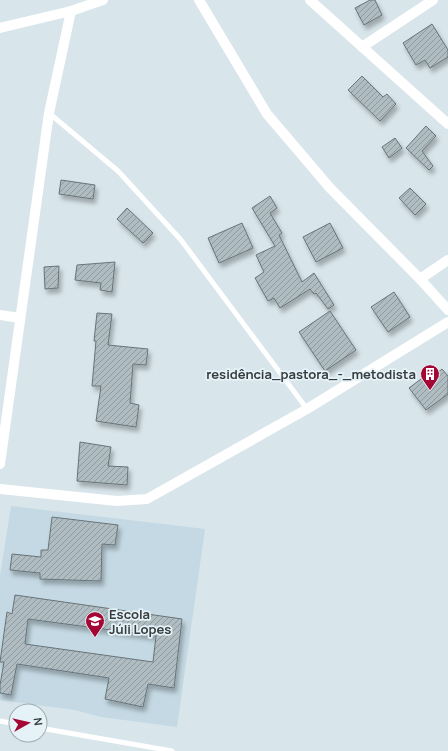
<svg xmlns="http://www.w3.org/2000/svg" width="448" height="751" font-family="Manrope,sans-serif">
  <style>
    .built { fill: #c4d9e3 }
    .building { fill: url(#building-hatch); stroke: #687479; fill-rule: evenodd; filter: url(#shadow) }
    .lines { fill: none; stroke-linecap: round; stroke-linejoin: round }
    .service { stroke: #fff; stroke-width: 5 }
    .minor { stroke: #fff; stroke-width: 10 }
    .labels { text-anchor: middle; stroke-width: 3.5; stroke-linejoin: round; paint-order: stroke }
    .poi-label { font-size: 13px; font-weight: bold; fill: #373c3f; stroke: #e5f3f9; text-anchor: end }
  </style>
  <defs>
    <pattern id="building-hatch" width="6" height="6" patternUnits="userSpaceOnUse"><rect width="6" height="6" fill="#afbcc2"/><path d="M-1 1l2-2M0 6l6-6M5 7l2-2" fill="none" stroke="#8f9a9f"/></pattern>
    <filter id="shadow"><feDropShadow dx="2.5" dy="4.5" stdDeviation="2" flood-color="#0004"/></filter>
  </defs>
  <rect width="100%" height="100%" fill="#d8e5eb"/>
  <polygon class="built" points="11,506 205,529 177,727 101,717 75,710 0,700 0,576"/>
  <g class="building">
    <polygon points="370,0 375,0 382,15 364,25 355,8"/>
    <polygon points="432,24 448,50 448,57 430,68 425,60 416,65 403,43"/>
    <polygon points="362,76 383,97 387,94 396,104 380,121 348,90"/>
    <polygon points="426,126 436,136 422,151 433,166 429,170 406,148"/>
    <polygon points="395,138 402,148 389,158 382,147"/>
    <polygon points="61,180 95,185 93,199 59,194"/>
    <polygon points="410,188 426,204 415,215 399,198"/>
    <polygon points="270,196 277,208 270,213 282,233 279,235 302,282 314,273 334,305 328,309 316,293 314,294 310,289 280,308 274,298 268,301 255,278 264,272 256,255 275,246 252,208"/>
    <polygon points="127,208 153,233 143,243 117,219"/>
    <polygon points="242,223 253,248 219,263 208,238"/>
    <polygon points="330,223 343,248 316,262 303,237"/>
    <polygon points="115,262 112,292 100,290 101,283 75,280 77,265"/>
    <polygon points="59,266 58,288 45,289 44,267"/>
    <polygon points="394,292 410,317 388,332 371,307"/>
    <polygon points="330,311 356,350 325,371 299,332"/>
    <polygon points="97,313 112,314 108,345 148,349 146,365 133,364 130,403 139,405 136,427 96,421 101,386 92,386 96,341 94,341"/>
    <polygon points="442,369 448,376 448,394 426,410 409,388 425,376 429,380"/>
    <polygon points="80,442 111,447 108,466 128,467 127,485 77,481"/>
    <polygon points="52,517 118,525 115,545 102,544 101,581 40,579 40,573 10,570 12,554 41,557 41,550 48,550"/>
    <path d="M 15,595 L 182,619 L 174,688 L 148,684 L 143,707 L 105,699 L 109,678 L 17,664 L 11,695 L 0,693 L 0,685 L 4,662 L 0,662 L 7,612 L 12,614 ZM 28,619 L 156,636 L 153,662 L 25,644 Z"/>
  </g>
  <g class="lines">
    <g class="service">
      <polyline points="49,113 118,171 181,240 307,409"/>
      <polyline points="0,721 16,724"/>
      <polyline points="40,728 172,751"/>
    </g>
    <g class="minor">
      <polyline points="199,0 267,114 330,188 420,279 448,310"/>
      <polyline points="310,0 448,124"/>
      <polyline points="0,28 71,11 103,0"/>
      <polyline points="362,47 433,0"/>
      <polyline points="420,279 448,260"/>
      <polyline points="0,315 20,318"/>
      <polyline points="0,464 49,113 71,11"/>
      <polyline points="0,489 117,501 147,499 307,409 448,322"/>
    </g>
  </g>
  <defs>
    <g id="building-pin" transform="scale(1)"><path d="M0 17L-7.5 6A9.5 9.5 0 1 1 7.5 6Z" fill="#a40733" stroke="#e5f3f9"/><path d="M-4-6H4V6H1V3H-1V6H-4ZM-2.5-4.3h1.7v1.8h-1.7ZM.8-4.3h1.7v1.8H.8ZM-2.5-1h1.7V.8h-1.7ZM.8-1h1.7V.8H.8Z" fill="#fff"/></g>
    <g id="school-pin" transform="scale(1)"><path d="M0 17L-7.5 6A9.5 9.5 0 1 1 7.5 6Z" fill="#a40733" stroke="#e5f3f9"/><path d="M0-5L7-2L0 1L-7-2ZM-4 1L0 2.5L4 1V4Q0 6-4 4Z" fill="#fff"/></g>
  </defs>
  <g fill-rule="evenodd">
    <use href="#building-pin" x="430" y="374"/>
    <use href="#school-pin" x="95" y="621"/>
  </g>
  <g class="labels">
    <g class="poi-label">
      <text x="416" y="379">residência_pastora_-_metodista</text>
      <text x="109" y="619" text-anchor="start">Escola<tspan x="109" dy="15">Júli Lopes</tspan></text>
    </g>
  </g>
  <g transform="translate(28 723) rotate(82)"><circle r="19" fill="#e5f3f9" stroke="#9faaaf"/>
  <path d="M0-3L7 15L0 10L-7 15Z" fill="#a40733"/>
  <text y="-6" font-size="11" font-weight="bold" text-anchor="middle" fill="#373c3f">N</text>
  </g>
</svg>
